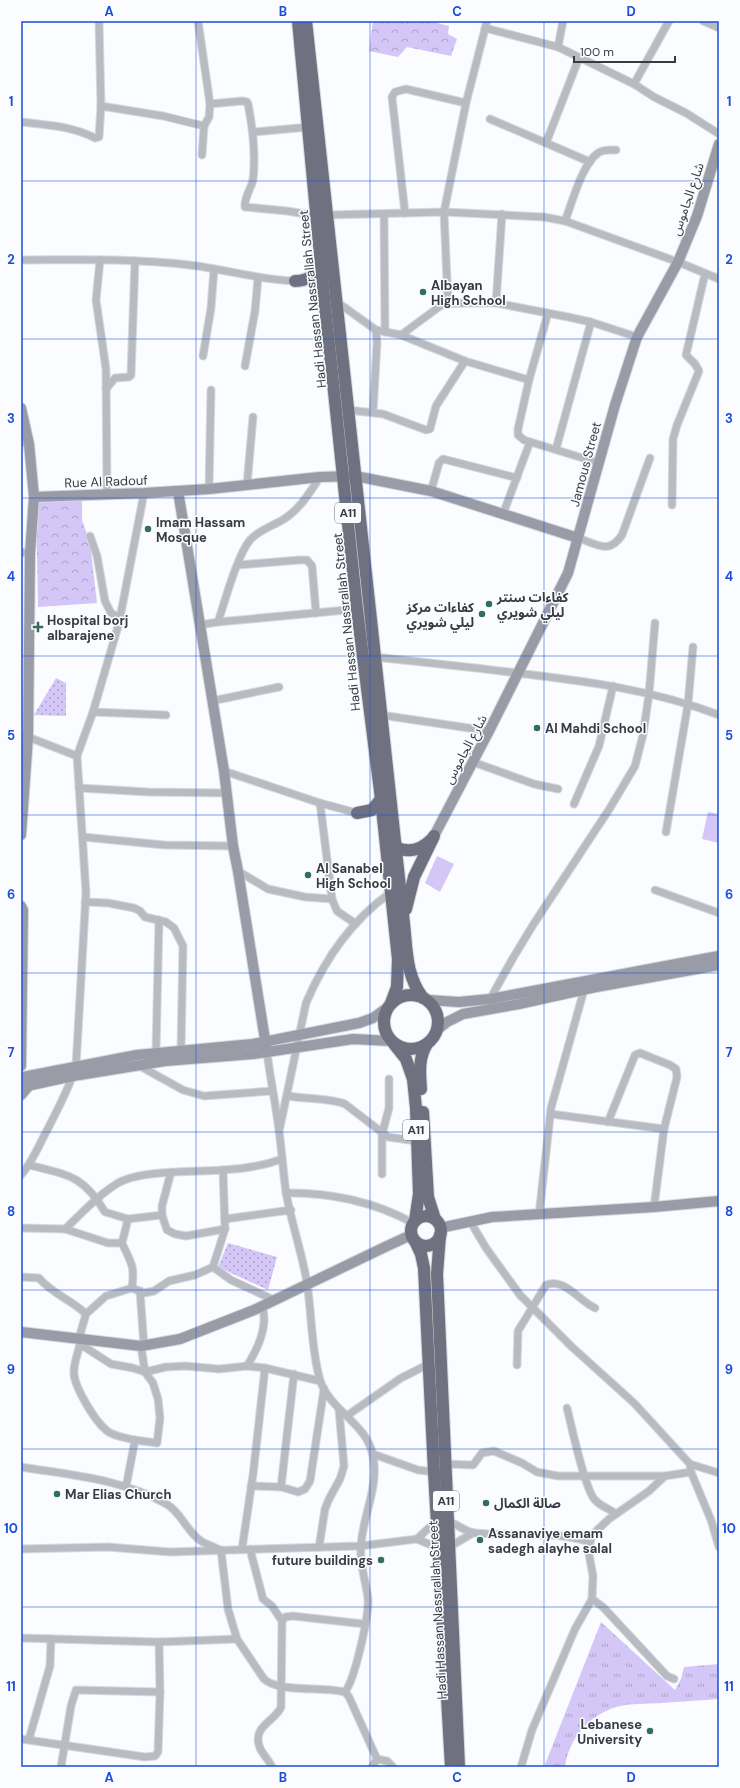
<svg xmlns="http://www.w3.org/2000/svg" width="740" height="1788" font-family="'DM Sans','Noto Sans Arabic',sans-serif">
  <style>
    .grass { fill: url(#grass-tufts) }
    .forest { fill: url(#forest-crowns) }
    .park { fill: url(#park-dots) }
    .garden { fill: #d4c6f7 }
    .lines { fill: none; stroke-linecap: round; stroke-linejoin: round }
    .street-casing { stroke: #d7d9dd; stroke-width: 9 }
    .secondary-casing { stroke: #d7d9dd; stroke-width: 12 }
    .highway-casing { stroke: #d7d9dd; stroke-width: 14 }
    .street { stroke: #b9bbc3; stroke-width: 7 }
    .secondary { stroke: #999ba7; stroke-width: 10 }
    .highway { stroke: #6f7181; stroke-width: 12 }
    .grid { fill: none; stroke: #1d4ed8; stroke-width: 1; stroke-opacity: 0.55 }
    .poi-dot { fill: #336e58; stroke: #fafcff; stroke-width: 1.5 }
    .labels { text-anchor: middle; stroke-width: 3; stroke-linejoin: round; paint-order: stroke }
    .shield { fill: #fafcff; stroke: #72767b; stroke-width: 1 }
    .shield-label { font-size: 12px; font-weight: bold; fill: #383c42 }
    .street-label { font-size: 13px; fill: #383c42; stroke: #fafcff }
    .poi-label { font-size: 13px; font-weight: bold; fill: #383c42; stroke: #fafcff; text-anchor: start }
    .neatline { fill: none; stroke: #1d4ed8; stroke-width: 1.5 }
    .grid-label { font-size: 13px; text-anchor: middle; font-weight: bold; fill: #1d4ed8 }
  </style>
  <defs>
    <pattern id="grass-tufts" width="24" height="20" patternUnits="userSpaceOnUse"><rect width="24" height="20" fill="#d4c6f7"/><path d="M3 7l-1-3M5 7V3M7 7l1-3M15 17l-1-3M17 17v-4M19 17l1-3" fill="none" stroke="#ada2ca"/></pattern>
    <pattern id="forest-crowns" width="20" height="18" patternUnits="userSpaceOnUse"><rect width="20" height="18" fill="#d4c6f7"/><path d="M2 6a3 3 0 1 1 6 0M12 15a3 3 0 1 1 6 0" fill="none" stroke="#ada2ca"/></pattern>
    <pattern id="park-dots" width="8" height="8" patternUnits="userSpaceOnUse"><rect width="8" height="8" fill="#d4c6f7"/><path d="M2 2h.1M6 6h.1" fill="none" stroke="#ada2ca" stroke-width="1.8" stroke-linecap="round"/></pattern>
  </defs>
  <rect width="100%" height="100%" fill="#fafcff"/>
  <path class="grass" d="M 601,1622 L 675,1690 L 681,1679 L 684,1667 L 719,1664 L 719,1699 C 700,1700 680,1702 661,1703 C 646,1704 630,1703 616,1707 C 588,1716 569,1739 565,1767 L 544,1767 Z"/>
  <g class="forest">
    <polygon points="373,21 429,21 449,26 448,34 457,39 451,56 407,47 398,57 369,51"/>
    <polygon points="36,500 82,500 82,520 90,543 97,603 38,607"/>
  </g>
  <g class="park">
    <polygon points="56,678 66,683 66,716 34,715"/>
    <polygon points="228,1243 277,1257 268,1290 218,1267"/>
  </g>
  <g class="garden">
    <polygon points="708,812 719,814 719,843 702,839"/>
    <polygon points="437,856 454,864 440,892 425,883"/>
  </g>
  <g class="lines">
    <g class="street-casing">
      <g id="street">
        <polyline points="198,21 210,104 209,117 204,126 202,155"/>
        <polyline points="703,21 719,28"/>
        <polyline points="485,28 558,47 634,84 654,97 686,113 719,134"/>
        <polyline points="558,47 563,21"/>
        <polyline points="579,58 546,143 590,162"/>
        <polyline points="634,84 669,21"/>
        <path d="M 210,104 L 242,101 L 247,102 L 248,104 C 253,129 256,154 253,180 C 251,189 244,197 245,207 L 287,211 L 318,216"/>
        <polyline points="101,106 163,116 204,126"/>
        <polyline points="490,119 546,143"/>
        <path d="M 21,122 C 47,125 72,126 95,138 L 99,137 L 101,106 L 99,21"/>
        <polyline points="254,132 309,127"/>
        <polyline points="405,213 392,97 395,92 406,89 466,103"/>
        <polyline points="384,214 385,332"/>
        <polyline points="328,215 444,212 544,217 565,221 678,262 719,279"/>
        <path d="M 565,221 C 572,203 582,164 598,153 C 603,149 610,150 616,150"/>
        <path d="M 21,260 C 77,260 134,258 189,265 C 225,269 259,280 295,281"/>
        <polyline points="100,260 96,300 106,369 107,494"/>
        <polyline points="337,302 376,330 401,335 465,361 529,380"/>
        <polyline points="448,303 444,212 466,103 487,21"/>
        <polyline points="496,303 502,214"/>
        <polyline points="548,313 529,380 518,429 518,435 524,440 599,463"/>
        <polyline points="401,335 443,304 468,303 496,303 568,317 591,322 637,337"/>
        <polyline points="203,356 211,308 214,269"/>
        <polyline points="245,366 255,311 258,278"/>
        <polyline points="106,389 115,378 129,377 131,375 135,261"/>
        <polyline points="348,410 383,414 426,430 430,429 436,406 465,361"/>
        <polyline points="373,412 377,343 376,330"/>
        <polyline points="21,442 29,444"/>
        <polyline points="556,449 591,322"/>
        <polyline points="247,485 253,417"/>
        <polyline points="209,489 211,390"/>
        <polyline points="431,491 439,463 443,459 517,478"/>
        <polyline points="672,505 673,439 677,425 699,371 695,364 686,355 705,274"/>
        <polyline points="503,514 530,442"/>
        <polyline points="90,536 97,556 105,601 111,613 120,618"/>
        <path d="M 578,538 C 597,544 609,555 622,535 L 650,458"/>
        <polyline points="21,552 30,554"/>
        <polyline points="238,565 299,560 307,560 312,566 316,613"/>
        <polyline points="218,622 357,609"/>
        <path d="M 199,625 L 218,622 C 225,601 237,556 250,540 C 260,529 273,526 284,519 C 300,509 310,492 320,477"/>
        <path d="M 374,657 C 422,662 469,667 517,673 C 585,681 654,690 719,715"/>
        <polyline points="212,701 279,687"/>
        <polyline points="93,712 166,715"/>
        <polyline points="381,715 489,731"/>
        <polyline points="21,736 28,737 77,756"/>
        <polyline points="473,762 534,784 558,789"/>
        <polyline points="224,771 320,803 357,813"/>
        <polyline points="79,788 149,792 226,793"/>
        <polyline points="320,803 332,899 337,911 356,924"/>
        <polyline points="574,804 599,746 613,686"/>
        <polyline points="666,832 688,704 693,647"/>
        <polyline points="83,837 164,845 233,846"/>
        <polyline points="238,871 268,889 305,897 332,899"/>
        <polyline points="655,890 719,913"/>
        <polyline points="85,902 108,903 134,908 140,911 145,917 166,922 174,928 183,946 181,1050"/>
        <polyline points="489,1001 513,958 533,925 610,808 635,766 643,735 649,694 655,623"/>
        <polyline points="156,1052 159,920"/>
        <path d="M 267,1052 C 270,1078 276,1105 279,1131 C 282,1151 283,1172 286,1192 C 291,1222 302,1252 307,1283 C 312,1315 311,1349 320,1380 C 330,1411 367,1423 373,1456 C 379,1487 363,1515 361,1545 C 359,1563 366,1581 368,1599 C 369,1616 355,1679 345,1692"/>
        <polyline points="138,1065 183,1090 204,1096 272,1091"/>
        <path d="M 288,1096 C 305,1099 330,1098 345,1104 L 388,1137 L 416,1141"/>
        <polyline points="551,1114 664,1129"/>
        <polyline points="608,1122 635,1055 640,1053 670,1065 676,1069 677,1077 664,1129 654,1207"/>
        <path d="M 280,1127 L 306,1003 C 324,961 352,920 390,893"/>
        <path d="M 29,1165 C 68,1175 83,1175 105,1212 L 128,1219"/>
        <polyline points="223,1170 225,1229 213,1267 195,1275 169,1281 154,1291 144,1293 132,1288 106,1296 86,1314 79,1338 80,1344 111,1364 133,1368 145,1372 166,1367 186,1366 219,1369 247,1366 265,1368 320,1381"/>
        <polyline points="382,1174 382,1134 389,1108 389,1079"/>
        <path d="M 21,1175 C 30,1165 36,1152 42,1140 C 54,1116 68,1092 76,1066 L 86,893 L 77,756 L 93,712 L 119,623 L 144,493"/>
        <path d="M 286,1193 C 329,1192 375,1202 413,1223"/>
        <polyline points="162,1215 162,1206 171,1172"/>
        <polyline points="539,1215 551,1108 584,990"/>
        <polyline points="225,1219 291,1210"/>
        <polyline points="470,1221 486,1248 520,1295 572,1347 634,1403 690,1464 691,1472 711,1520 719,1547"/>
        <polyline points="21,1228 65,1229 108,1243 122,1243"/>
        <path d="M 65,1229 C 82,1213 98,1195 118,1183 C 141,1170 195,1172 223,1170 C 243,1169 263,1166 282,1159"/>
        <polyline points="213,1267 231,1280 274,1300"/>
        <path d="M 21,1277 L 39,1278 C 52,1294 72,1300 86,1314"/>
        <path d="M 132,1288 C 135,1265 131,1263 122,1243 L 128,1219 L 162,1215 L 167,1230 L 175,1234 L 186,1236 L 225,1229"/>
        <polyline points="140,1291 144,1346"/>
        <path d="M 80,1344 C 78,1353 73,1365 74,1374 C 75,1388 95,1421 106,1430 C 112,1436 126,1438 135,1440"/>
        <path d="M 517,1365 L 518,1331 L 546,1285 C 564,1277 579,1301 595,1308"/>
        <path d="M 247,1366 C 257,1350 269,1326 262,1306"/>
        <path d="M 567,1408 C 571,1424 585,1490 595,1500 C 600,1506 610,1509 616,1514"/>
        <polyline points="348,1415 401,1378 429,1364"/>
        <polyline points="373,1454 418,1470 434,1472"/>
        <polyline points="445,1464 473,1465 482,1453 494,1451 522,1463 537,1472 558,1476 665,1476"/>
        <polyline points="690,1464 719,1473"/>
        <path d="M 21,1467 C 70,1475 124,1479 168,1505 C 182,1514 187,1532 201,1541 C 206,1544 212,1546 218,1549"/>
        <polyline points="251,1486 281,1487 298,1492 305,1489 310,1481 324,1389"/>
        <polyline points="126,1487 135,1440 157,1443 160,1418 158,1399 153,1383 145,1372 141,1346"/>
        <polyline points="281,1487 294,1374"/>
        <path d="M 417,1539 C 423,1534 431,1524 438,1522 C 452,1517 462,1532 475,1533 C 513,1537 552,1530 590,1542"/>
        <polyline points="319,1547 325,1509 329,1499 340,1479 344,1466 339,1410"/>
        <polyline points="21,1549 108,1547 170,1552 360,1546 417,1539 438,1548 449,1547 473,1533"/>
        <polyline points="242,1549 253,1475 265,1368"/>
        <polyline points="250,1549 263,1599 272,1606 282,1621"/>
        <path d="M 221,1550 L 228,1609 L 237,1639 L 264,1679 C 279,1693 324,1686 345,1692 L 349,1697 L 377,1759 L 387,1761 L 393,1767"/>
        <polyline points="592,1599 603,1607 667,1676 674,1679"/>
        <polyline points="21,1638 159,1642 237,1639"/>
        <polyline points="21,1739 145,1757 155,1756 158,1752 160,1692 159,1642"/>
        <polyline points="29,1739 50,1666 51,1639"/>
        <polyline points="61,1767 71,1706 76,1690 160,1692"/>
        <path d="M 272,1767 C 269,1760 263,1755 260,1748 C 251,1726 276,1721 281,1707 L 282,1621 L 285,1617 L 293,1616 L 364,1624"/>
        <polyline points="372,1767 377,1759"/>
        <polyline points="521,1767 532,1730 575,1629 592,1599 593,1576 589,1554 590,1542 593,1534 609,1519 649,1491 665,1476 691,1472"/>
      </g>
    </g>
    <g class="secondary-casing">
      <g id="secondary">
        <polyline points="21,408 29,444 34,497 30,554 28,737 21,835"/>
        <polyline points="178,491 224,771 233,846 238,871 267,1052"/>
        <polyline points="34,497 144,493 209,489 320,477 355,476 431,491 578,538"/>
        <polyline points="434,836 489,731 568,573 615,405 637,337 678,262 697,216 719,144"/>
        <polyline points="21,906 23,910 21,1066"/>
        <polyline points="428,1000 459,1002 490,999 719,956"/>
        <polyline points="436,1031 447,1022 463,1014 519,1004 596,987 719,965"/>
        <polyline points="23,1077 137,1055 253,1044 359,1023 373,1018 388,1007"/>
        <polyline points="27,1086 73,1076 165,1061 253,1054 353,1039 391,1041"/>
        <polyline points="21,1095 27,1088 26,1080"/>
        <polyline points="440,1228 492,1217 654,1207 719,1201"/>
        <polyline points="21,1332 141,1346 180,1339 254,1310 385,1247 411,1235"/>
      </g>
    </g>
    <g class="highway-casing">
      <g id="highway">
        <polyline points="298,21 324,297 357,609 381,799 398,959 397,987 391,1003"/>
        <path d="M 306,21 L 404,924 C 407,951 406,976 423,998"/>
        <path d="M 295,281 C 308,281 315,275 322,264"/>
        <polyline points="357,813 372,810 381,799"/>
        <path d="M 396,847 C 409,854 422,849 432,839"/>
        <polyline points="406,909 414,877 434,836"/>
        <circle cx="411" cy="1022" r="27"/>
        <polyline points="394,1044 406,1059 413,1079 416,1108 419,1194 415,1221"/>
        <path d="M 421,1089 C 420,1074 418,1058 427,1044"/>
        <polyline points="423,1112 428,1197 435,1219"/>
        <circle cx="426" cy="1231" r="15"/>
        <polyline points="440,1235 437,1274 459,1767"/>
        <polyline points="415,1241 421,1254 424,1268 434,1472 451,1767"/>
      </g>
    </g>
    <use href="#street" class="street"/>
    <use href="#secondary" class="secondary"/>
    <use href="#highway" class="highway"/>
  </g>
  <path class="grid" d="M 196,21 L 196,1767M 370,21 L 370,1767M 544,21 L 544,1767M 21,181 L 719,181M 21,339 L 719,339M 21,498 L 719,498M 21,656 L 719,656M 21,815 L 719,815M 21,973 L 719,973M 21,1132 L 719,1132M 21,1290 L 719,1290M 21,1449 L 719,1449M 21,1607 L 719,1607"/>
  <g class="poi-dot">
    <circle cx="423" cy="292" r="4"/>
    <circle cx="148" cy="529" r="4"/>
    <circle cx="489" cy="604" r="4"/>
    <circle cx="482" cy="614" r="4"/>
    <path d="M36 621h4v4h4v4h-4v4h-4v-4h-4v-4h4z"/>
    <circle cx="537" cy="728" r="4"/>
    <circle cx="308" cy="875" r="4"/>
    <circle cx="57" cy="1494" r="4"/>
    <circle cx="486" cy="1503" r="4"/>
    <circle cx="480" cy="1540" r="4"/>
    <circle cx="381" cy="1560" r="4"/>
    <circle cx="650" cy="1731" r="4"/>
  </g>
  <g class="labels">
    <g class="shield">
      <rect x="335" y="503" width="26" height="20" rx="3"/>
      <rect x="403" y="1120" width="26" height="20" rx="3"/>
      <rect x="433" y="1491" width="26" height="20" rx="3"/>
    </g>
    <g class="shield-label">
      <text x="348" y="517">A11</text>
      <text x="416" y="1134">A11</text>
      <text x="446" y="1505">A11</text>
    </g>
    <g class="street-label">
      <text transform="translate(687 199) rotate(-71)" y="5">شارع الجاموس</text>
      <text transform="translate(312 299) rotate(-96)" y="5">Hadi Hassan Nassrallah Street</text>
      <text transform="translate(585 464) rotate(-75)" y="5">Jamous Street</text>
      <text transform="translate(106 481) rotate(-2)" y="5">Rue Al Radouf</text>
      <text transform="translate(346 622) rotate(-96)" y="5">Hadi Hassan Nassrallah Street</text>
      <text transform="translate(465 749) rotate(-62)" y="5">شارع الجاموس</text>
      <text transform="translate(437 1610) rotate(-93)" y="5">Hadi Hassan Nassrallah Street</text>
    </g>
    <g class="poi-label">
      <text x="431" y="290">Albayan<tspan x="431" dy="15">High School</tspan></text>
      <text x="156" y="527">Imam Hassam<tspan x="156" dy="15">Mosque</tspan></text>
      <text x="497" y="602">كفاءات سنتر<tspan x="497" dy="15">ليلي شويري</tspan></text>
      <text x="474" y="612" text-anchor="end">كفاءات مركز<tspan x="474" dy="15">ليلي شويري</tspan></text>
      <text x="47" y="625">Hospital borj<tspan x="47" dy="15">albarajene</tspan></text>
      <text x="545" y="733">Al Mahdi School</text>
      <text x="316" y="873">Al Sanabel<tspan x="316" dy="15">High School</tspan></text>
      <text x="65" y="1499">Mar Elias Church</text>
      <text x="494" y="1508">صالة الكمال</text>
      <text x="488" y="1538">Assanaviye emam<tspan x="488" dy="15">sadegh alayhe salal</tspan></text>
      <text x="373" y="1565" text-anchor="end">future buildings</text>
      <text x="642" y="1729" text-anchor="end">Lebanese<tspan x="642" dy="15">University</tspan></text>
    </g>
  </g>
  <rect width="740" height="1788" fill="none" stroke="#fafcff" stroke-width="44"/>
  <path d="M574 56v6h101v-6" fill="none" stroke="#383c42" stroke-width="2"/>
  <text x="580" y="56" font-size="12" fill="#383c42" stroke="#fafcff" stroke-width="3" paint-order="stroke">100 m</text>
  <rect x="22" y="22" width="696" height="1744" class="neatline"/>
  <g class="grid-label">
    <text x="109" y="16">A</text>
    <text x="283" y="16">B</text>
    <text x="457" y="16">C</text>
    <text x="631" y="16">D</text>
    <text x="11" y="106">1</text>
    <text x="729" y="106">1</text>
    <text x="11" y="264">2</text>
    <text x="729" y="264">2</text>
    <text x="11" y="423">3</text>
    <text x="729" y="423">3</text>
    <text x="11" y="581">4</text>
    <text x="729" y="581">4</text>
    <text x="11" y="740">5</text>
    <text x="729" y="740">5</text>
    <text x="11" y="899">6</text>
    <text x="729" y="899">6</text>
    <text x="11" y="1057">7</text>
    <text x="729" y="1057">7</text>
    <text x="11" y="1216">8</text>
    <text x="729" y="1216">8</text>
    <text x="11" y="1374">9</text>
    <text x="729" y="1374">9</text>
    <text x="11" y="1533">10</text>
    <text x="729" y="1533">10</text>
    <text x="11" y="1691">11</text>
    <text x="729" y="1691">11</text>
    <text x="109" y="1782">A</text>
    <text x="283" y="1782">B</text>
    <text x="457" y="1782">C</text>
    <text x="631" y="1782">D</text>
  </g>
</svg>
